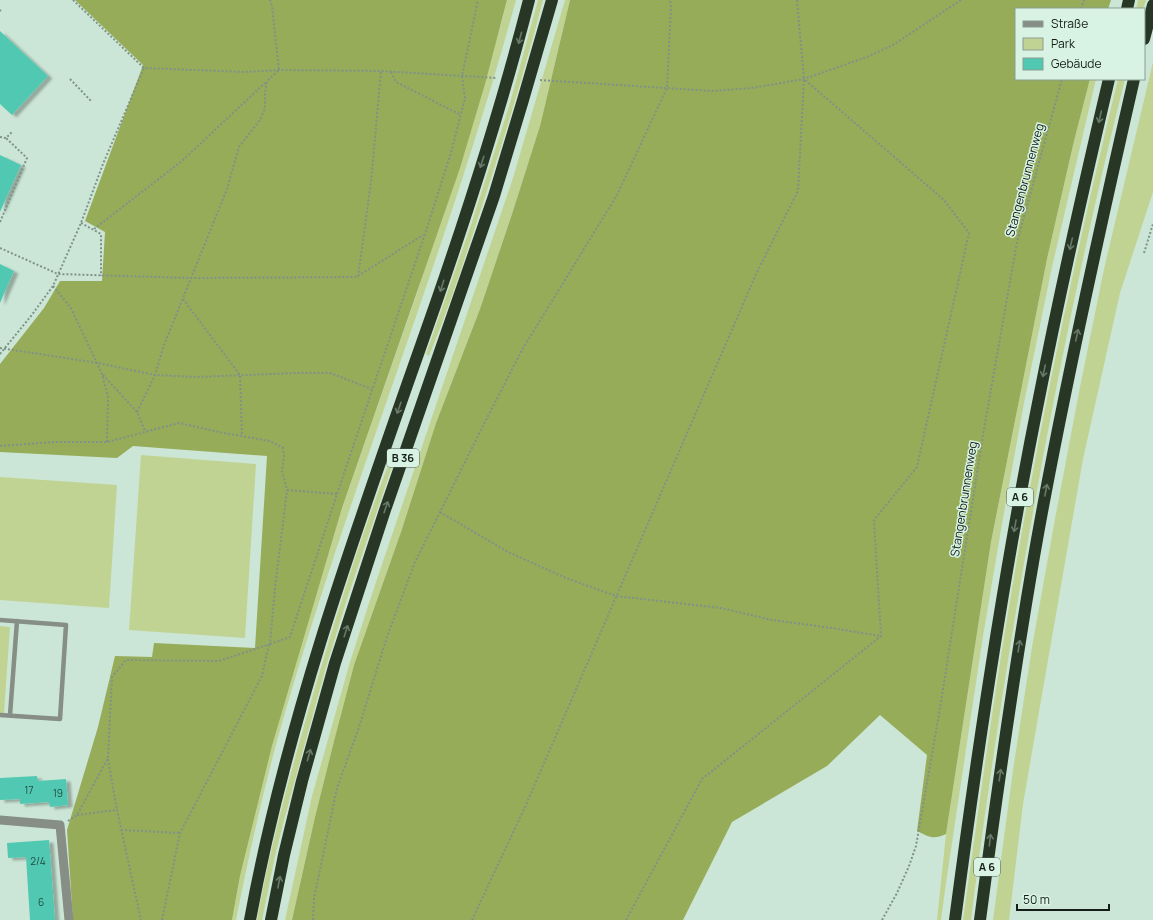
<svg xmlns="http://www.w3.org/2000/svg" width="1153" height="920" font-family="Manrope,sans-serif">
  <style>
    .green { fill: #c1d392 }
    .forest { fill: #97ac59 }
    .building { fill: #51c9b2; filter: url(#shadow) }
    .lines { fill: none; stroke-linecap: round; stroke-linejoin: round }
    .path { stroke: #7f9287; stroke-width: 2; stroke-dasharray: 2 2; stroke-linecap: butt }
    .lane { stroke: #868e85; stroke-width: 4.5 }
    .street { stroke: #868e85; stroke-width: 9 }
    .highway { stroke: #283725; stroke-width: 12 }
    .oneway { stroke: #667968 }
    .labels { text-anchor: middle; stroke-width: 3; stroke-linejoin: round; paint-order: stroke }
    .number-label { font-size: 10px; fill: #23483e }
    .shield { fill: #d8f3e3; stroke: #4f5d55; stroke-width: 1 }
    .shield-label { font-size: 11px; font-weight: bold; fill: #141d18 }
    .street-label { font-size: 12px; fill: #141d18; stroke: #d8f3e3 }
  </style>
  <defs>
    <filter id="shadow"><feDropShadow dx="4.5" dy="2.5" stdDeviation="1" flood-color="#0004"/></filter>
  </defs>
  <rect width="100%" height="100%" fill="#cbe6d6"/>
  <g class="green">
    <path d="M 507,0 L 516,0 C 448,251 347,491 277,741 C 261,800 248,860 236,920 L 232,920 L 240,876 L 272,746 L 342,508 L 417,293 L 501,24 Z"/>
    <path d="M 538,0 L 543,0 C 524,73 502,146 478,218 C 463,264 448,310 429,356 L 426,354 L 471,225 L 510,103 Z"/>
    <polygon points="565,0 570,0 540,126 512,214 480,309 436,423 401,532 354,665 334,741 315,817 292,920 285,920 312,796 350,662 372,594 513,178"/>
    <polygon points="1138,0 1146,0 1143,9 1136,9"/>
    <polygon points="1153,62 1153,192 1120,293 1083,459 1023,804 1009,920 993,920 1013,770 1032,647 1055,519 1080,387 1104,269"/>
    <polygon points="1090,79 1096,79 1052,267 1024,403 1002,524 983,636 946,883 941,920 937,920 946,834 991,542 1047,259 1074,141"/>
    <path d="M 1118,79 L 1125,79 C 1074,283 1034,491 1002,699 C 991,772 980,846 971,920 L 963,920 C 981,792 998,664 1021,537 C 1048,384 1081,231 1118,79 Z"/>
    <path d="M 394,450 L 397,452 L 348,596 L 326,667 L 284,820 L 275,856 L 262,920 L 257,920 C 271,843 292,767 314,691 C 338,610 363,529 394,450 Z"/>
    <polygon points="141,455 256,464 245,638 129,630"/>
    <polygon points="0,477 117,485 109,608 0,600"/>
    <polygon points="0,626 10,627 4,713 0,713"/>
  </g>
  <g class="forest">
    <polygon points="75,0 507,0 485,84 460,168 342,508 272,746 240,876 232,920 73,920 67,830 98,727 115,656 152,657 154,643 255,648 267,456 133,446 117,458 0,452 0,364 44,308 60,281 102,281 105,232 85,221 143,65"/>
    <path d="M 570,0 L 1111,0 L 1108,9 L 1016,9 L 1016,79 L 1090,79 L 1074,141 L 1047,259 L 991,542 L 946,834 C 933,840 929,837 917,831 L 927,755 L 880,715 L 827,766 L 732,822 L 683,920 L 292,920 L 315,817 L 334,741 L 354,665 L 401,532 L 436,423 L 480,309 L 512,214 L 540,126 Z"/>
  </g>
  <g class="building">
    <polygon points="0,31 48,76 12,115 0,104"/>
    <polygon points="0,155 21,165 0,212"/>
    <polygon points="0,264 14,271 0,303"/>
    <polygon points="37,776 38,781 66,779 68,805 50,807 49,802 20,804 20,799 0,800 0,778"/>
    <polygon points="49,840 55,920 30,920 26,857 8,858 7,843"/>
  </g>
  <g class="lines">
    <g class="path">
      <polyline points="73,0 144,68 245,72 279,70 381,71 496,78"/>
      <polyline points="1081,9 1084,0"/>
      <polyline points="0,10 1,11"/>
      <polyline points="391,72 396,82 461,115"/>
      <polyline points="70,79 92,102"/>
      <polyline points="540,80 712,91 752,88 804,79 867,57 893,45 961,0"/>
      <polyline points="0,137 6,138 12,132"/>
      <polyline points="0,222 27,158 6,138"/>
      <polyline points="81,223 101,234 101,276"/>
      <polyline points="94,229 182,161 266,82"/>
      <polyline points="0,248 58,274 191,278 358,277 371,182 381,71"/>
      <polyline points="1144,253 1153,224"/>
      <polyline points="358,276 423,235"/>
      <polyline points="53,286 71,308 102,374 108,397 107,442"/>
      <polyline points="183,299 240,375 242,436"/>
      <polyline points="0,348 98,363 155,375 197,377 296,373 330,373 372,389"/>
      <polyline points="0,354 31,316 53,286 81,223 103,164 144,68"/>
      <polyline points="103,375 137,412 145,431"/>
      <polyline points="137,412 155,375 164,345 227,189 239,147 260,120 265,108 265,93 267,81 279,70 272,6 270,0"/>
      <polyline points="0,446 54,442 107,442 179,423 224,433 270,441 283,448 284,456 282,471 287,490 337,494"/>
      <polyline points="440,512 508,552 566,578 616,596 721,608 772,620 832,628 880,636"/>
      <polyline points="270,644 290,637 337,494 425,234 451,153 465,98 462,76 478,0"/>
      <polyline points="108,759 117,810"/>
      <polyline points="77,815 117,810 141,920"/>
      <polyline points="68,821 77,815 108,758 112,677 126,660 219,661 270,644 275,588 287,490"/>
      <polyline points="121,830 180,833"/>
      <polyline points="162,920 180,833 262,676 269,644"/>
      <polyline points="313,920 314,899 337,788 359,727 387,637 415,562 485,422 522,350 617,195 667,88 671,7 670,0"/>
      <polyline points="472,920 525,807 757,272 798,191 804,79 797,0"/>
      <polyline points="626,920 702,779 881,636 874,520 917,467 969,233 944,200 804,79"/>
      <polyline points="882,920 897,893 909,866 916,846 940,708 984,429 1017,242 1062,79"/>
    </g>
    <g class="lane">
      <polyline points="0,620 66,625 60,719 0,715"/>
      <polyline points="10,715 17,621"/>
    </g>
    <polyline class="street" points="0,820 60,825 69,920"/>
    <g class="highway">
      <polyline points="1127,9 1129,0"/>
      <polyline points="1144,39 1153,5"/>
      <path d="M 250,920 C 289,708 366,503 437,300 C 471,202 503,101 529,0"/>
      <polyline points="271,920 284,855 302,781 335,663 385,510 494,196 523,100 552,0"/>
      <path d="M 955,920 C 978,745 1004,571 1039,398 C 1060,291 1084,185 1109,79"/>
      <path d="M 980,920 C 998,784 1017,647 1042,512 C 1069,367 1101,223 1134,79"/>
    </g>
  </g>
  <defs><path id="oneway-shaft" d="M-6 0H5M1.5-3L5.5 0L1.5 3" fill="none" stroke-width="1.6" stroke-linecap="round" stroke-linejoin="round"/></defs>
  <g class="oneway">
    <use href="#oneway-shaft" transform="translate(520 38) rotate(105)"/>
    <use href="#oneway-shaft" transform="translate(1100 117) rotate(103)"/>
    <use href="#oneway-shaft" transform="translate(482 162) rotate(108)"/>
    <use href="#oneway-shaft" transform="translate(1071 244) rotate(103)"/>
    <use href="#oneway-shaft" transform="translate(442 286) rotate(108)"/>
    <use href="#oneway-shaft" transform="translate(1077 335) rotate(-78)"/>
    <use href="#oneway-shaft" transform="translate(1044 371) rotate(102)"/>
    <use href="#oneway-shaft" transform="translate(399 408) rotate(109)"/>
    <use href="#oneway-shaft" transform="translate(1046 490) rotate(-79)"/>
    <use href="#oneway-shaft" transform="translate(386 507) rotate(-71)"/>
    <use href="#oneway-shaft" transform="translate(1015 526) rotate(100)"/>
    <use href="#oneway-shaft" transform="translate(346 631) rotate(-72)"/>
    <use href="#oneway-shaft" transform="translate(1019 646) rotate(-81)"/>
    <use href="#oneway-shaft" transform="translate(309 755) rotate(-74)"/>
    <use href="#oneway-shaft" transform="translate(1000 775) rotate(-82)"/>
    <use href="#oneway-shaft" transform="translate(990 840) rotate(-83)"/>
    <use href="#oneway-shaft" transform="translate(279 882) rotate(-79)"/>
  </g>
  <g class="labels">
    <g class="number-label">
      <text x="29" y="794">17</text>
      <text x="58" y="797">19</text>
      <text x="38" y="865">2/4</text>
      <text x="41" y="906">6</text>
    </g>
    <g class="shield">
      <rect x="387" y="449" width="32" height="18" rx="3"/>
      <rect x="1007" y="488" width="26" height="18" rx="3"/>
      <rect x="974" y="858" width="26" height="18" rx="3"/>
    </g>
    <g class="shield-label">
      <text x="403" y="462">B 36</text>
      <text x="1020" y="501">A 6</text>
      <text x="987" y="871">A 6</text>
    </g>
    <g class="street-label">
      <text transform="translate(1025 180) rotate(-75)" y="4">Stangenbrunnenweg</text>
      <text transform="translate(964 499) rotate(-81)" y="4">Stangenbrunnenweg</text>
    </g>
  </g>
  <rect x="1015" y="8" width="130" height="72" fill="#d8f3e3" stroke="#8a9d92"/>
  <rect x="1023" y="21" width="20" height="6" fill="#868e85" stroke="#8a9d92"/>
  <text x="1051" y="28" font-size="12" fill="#141d18">Straße</text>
  <rect x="1023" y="38" width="20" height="12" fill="#c1d392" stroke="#8a9d92"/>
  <text x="1051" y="48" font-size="12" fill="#141d18">Park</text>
  <rect x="1023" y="58" width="20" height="12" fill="#51c9b2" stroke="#8a9d92"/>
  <text x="1051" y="68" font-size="12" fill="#141d18">Gebäude</text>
  <path d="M1017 904v6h92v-6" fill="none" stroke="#141d18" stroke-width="2"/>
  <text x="1023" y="904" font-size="12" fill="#141d18" stroke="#d8f3e3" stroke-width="3" paint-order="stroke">50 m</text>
</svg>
